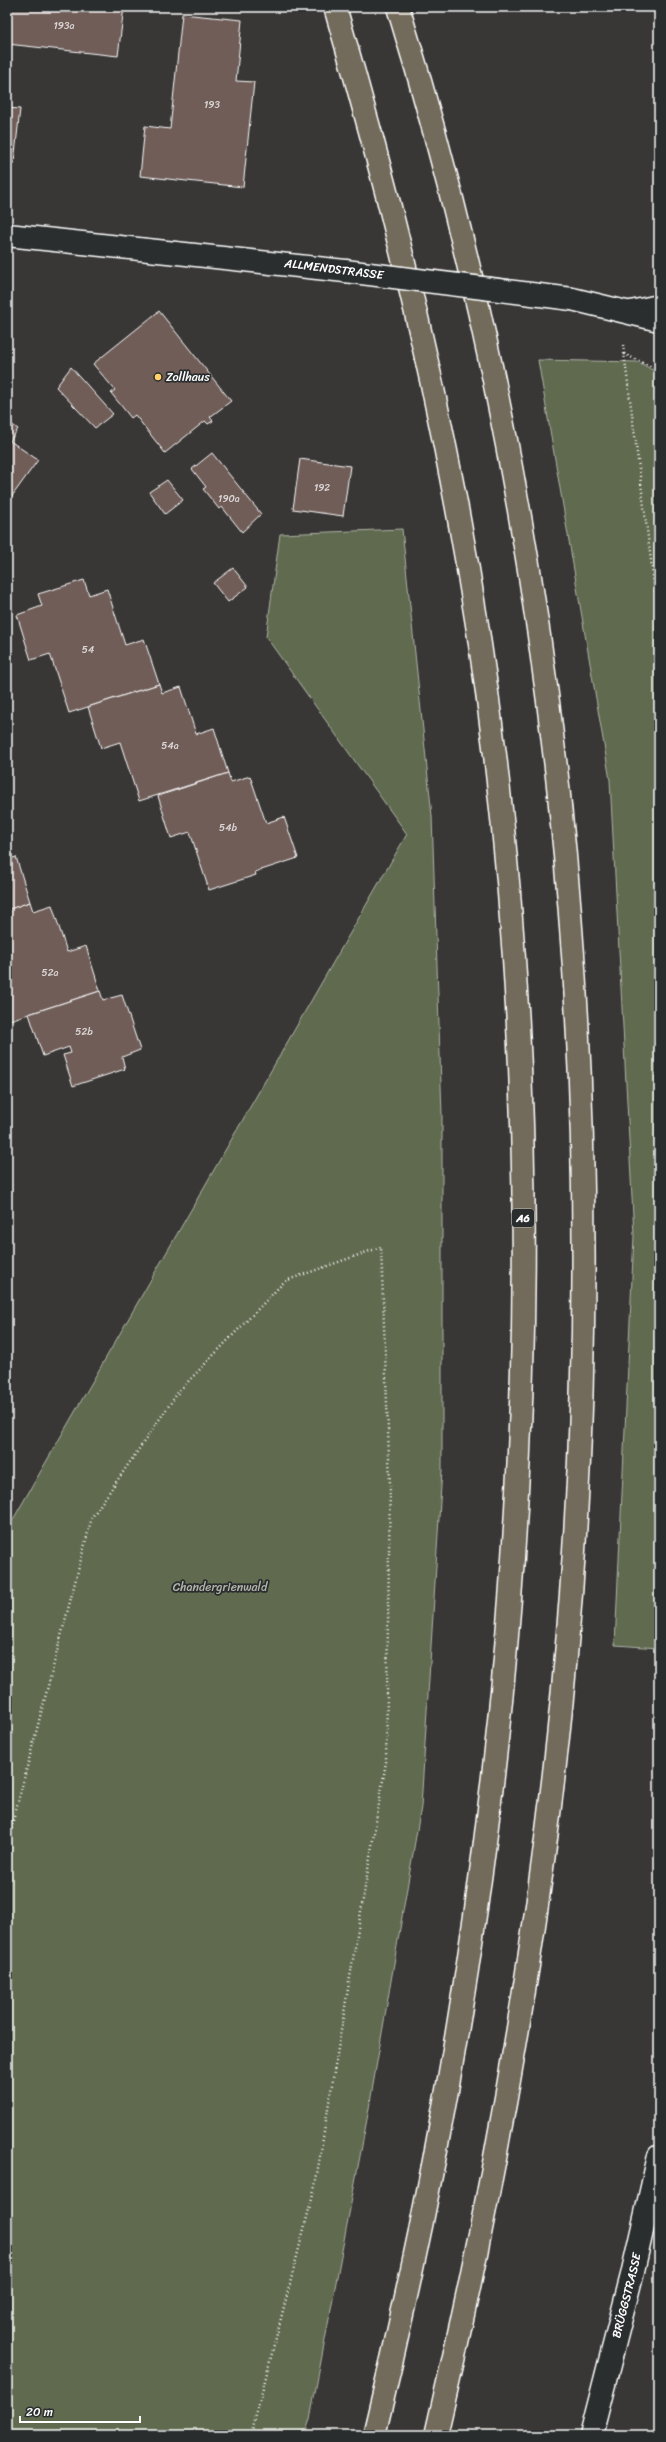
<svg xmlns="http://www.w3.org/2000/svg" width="666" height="2442" font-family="Sriracha,sans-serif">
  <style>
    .green { fill: #616a50; stroke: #b0b4a8 }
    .building { fill: #6f5d58; stroke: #fff }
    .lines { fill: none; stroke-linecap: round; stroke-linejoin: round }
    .minor-casing { stroke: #fff; stroke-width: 25 }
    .tertiary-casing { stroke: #fff; stroke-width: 25 }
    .secondary-casing { stroke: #fff; stroke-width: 25 }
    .motorway-casing { stroke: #fff; stroke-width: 25 }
    .path { stroke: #fff; stroke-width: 2.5; stroke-dasharray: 1 3; stroke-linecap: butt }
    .minor { stroke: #2a2d2e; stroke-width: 22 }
    .tertiary { stroke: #2a2d2e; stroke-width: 22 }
    .secondary { stroke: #2a2d2e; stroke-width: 22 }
    .motorway { stroke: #726b5a; stroke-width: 22 }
    .secondary-bridge-casing { stroke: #fff; stroke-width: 25; stroke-linecap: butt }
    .secondary-bridge { stroke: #2a2d2e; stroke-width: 22 }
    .poi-dot { fill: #ffd166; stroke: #2a2d2e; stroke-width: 1.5 }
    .labels { text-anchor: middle; stroke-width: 3.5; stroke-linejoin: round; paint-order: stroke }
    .number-label { font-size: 10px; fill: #dbd6d5 }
    .shield { fill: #2a2d2e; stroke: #bfc0c0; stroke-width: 1 }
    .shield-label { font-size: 11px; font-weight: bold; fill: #fff }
    .street-label { font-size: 12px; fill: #fff; stroke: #2a2d2e }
    .poi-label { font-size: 12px; fill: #fff; stroke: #2a2d2e; text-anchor: start }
    .park-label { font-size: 12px; fill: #b0b4a8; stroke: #2a2d2e }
  </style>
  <rect width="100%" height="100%" fill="#383736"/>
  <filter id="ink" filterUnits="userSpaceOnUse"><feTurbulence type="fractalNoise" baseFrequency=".025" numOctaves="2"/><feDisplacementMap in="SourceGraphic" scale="8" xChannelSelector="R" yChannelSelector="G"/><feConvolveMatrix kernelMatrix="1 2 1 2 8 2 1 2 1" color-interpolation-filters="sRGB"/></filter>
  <g filter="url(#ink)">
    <g class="green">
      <polygon points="538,360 639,362 659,374 659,1648 615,1645 634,1235 610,780"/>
      <polygon points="402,529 432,816 442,1115 442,1470 421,1807 368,2114 310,2419 305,2435 7,2435 7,1530 407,834 266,637 280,534"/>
    </g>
    <g class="building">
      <polygon points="7,7 124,7 118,56 7,44"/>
      <polygon points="182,14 242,20 236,81 254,82 243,187 140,176 145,126 170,129"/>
      <polygon points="7,108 20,109 14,163 7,162"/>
      <polygon points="159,311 231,401 210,417 213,421 208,424 205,421 165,453 135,415 131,418 111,393 115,390 93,364"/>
      <polygon points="71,367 113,414 95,428 56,387"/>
      <polygon points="7,421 18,429 10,441 38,460 7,503"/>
      <polygon points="212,453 261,514 242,532 222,507 219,509 203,489 206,487 192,469"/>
      <polygon points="300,459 350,466 343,516 293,509"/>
      <polygon points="167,480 183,500 165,514 149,492"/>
      <polygon points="233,568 248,587 228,602 213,583"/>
      <polygon points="84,580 89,595 107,589 125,645 144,639 159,684 69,713 50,654 31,660 17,615 42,606 38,594"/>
      <polygon points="159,684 162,693 181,687 196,734 214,728 228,773 139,801 120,742 101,748 88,707"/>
      <polygon points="228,773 231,782 250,776 266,823 284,817 298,858 255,872 256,875 209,890 190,832 171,838 158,796"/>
      <polygon points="16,857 30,902 7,910 7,860"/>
      <polygon points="30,902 33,911 52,905 67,952 86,946 100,991 10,1020 7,1009 7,910"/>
      <polygon points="100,991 103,1000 122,995 140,1050 122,1057 125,1069 73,1086 63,1055 71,1053 69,1047 43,1056 29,1014"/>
    </g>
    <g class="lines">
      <g class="minor-casing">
        <g id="minor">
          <path id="s1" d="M 591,2435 L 632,2275 L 659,2156"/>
        </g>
      </g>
      <g class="tertiary-casing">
        <polyline id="tertiary" points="631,312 659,306"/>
      </g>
      <g class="secondary-casing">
        <g id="secondary">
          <polyline points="7,235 345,271"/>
          <polyline points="572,299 659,320"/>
        </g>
      </g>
      <g class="motorway-casing">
        <g id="motorway">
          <path d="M 335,7 C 407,252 465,501 495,755 C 562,1317 508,1888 374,2435"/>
          <path d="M 398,7 C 556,520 611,1060 571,1594 C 550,1878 501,2158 436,2435"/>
        </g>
      </g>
      <g class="path">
        <polyline points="623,345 659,622"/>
        <polyline points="624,354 659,370"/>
        <polyline points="7,1844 92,1517 179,1391 285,1281 381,1247 390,1483 386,1762 315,2186 251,2435"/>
      </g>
      <use href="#minor" class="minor"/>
      <use href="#tertiary" class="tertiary"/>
      <use href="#secondary" class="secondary"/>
      <use href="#motorway" class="motorway"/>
      <g class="secondary-bridge-casing">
        <polyline id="secondary-bridge" points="345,271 572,299"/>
      </g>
      <use href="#secondary-bridge" class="secondary-bridge"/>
    </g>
  </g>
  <circle class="poi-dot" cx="158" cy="377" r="4"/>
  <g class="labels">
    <g class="number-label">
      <text x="64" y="29">193a</text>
      <text x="212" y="108">193</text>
      <text x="322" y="491">192</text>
      <text x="229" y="502">190a</text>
      <text x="88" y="653">54</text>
      <text x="170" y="749">54a</text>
      <text x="228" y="831">54b</text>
      <text x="50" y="976">52a</text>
      <text x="84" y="1035">52b</text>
    </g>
    <rect class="shield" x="512" y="1209" width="22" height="18" rx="3"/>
    <g class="shield-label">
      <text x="523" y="1222">A6</text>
    </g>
    <g class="street-label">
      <text transform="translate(334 269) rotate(7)" y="4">ALLMENDSTRASSE</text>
      <text dy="4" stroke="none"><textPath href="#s1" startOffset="144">BRÜGGSTRASSE</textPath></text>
    </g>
    <g class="poi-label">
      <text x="166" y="381">Zollhaus</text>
    </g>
    <g class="park-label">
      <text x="220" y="1591">Chandergrienwald</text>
    </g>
  </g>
  <rect width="666" height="2442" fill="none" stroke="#2a2d2e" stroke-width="24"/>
  <rect x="12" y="12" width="642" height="2418" fill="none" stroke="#fff" stroke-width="1.5" filter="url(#ink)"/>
  <path d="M20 2416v6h120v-6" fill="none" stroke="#ffffff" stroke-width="2"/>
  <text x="26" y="2416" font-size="12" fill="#ffffff" stroke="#2a2d2e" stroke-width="3" paint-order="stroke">20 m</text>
</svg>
